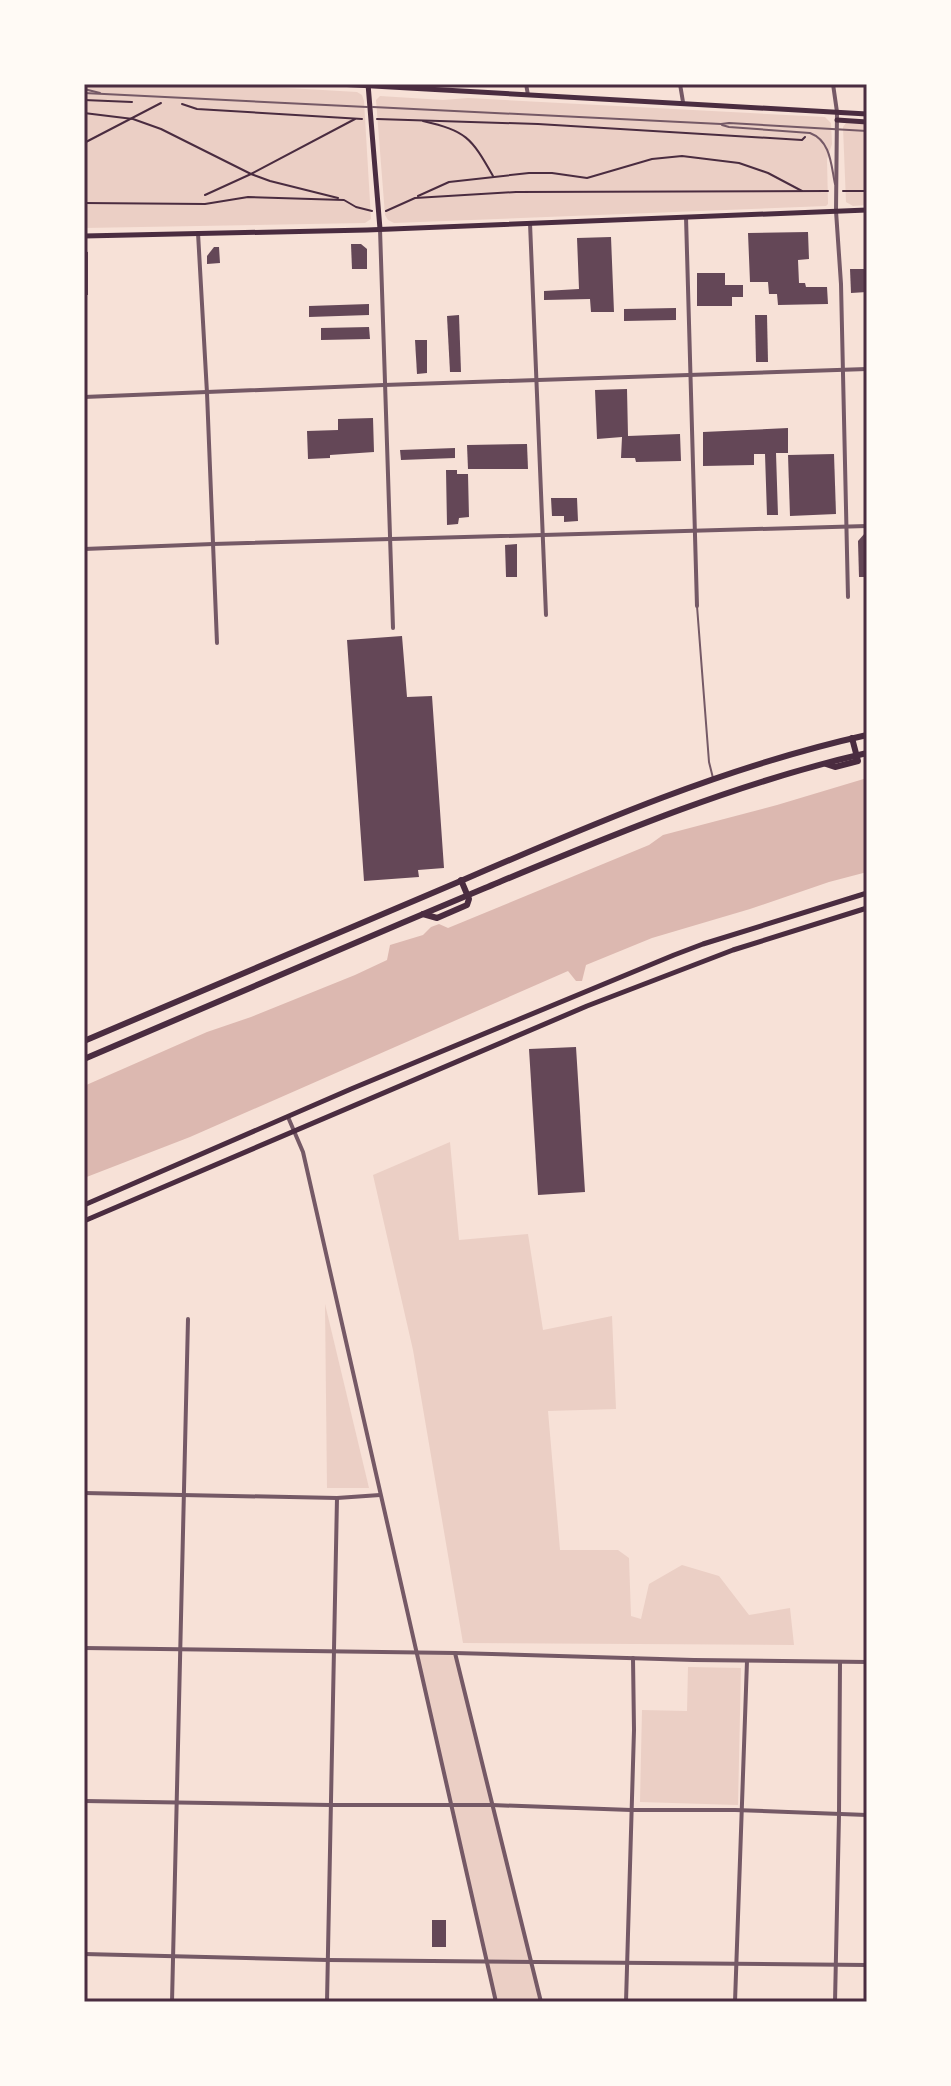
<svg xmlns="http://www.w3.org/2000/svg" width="951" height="2086" font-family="'Nunito Sans',sans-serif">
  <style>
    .green { fill: #ebcfc5 }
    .water { fill: #dcb8b0 }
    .building { fill: #644757 }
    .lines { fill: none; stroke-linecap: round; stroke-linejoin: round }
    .path { stroke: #4a2c40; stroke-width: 2 }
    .service { stroke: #755966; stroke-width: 2 }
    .minor { stroke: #755966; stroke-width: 4 }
    .secondary { stroke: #4a2c40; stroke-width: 5 }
    .primary { stroke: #4a2c40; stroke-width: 6 }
    .neatline { fill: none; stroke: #4a2c40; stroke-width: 3 }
  </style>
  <rect width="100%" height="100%" fill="#f7e1d7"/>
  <g class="green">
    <polygon points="84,84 218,84 357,92 362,95 364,101 371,219 365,223 84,228"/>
    <polygon points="380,96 443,100 468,98 825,117 831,123 832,144 827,159 828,204 826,206 394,223 388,220 385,215 376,100"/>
    <polygon points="846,123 867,124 867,205 853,206 846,202 843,127"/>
    <polygon points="450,1142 459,1240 528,1234 543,1330 612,1316 616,1409 548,1411 560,1550 618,1550 629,1558 631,1616 641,1619 649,1584 682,1565 719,1576 749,1615 790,1608 794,1645 463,1643 413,1350 373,1175"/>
    <polygon points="325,1304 369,1488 327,1488"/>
    <polygon points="416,1653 455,1653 541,2002 496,2002"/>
    <polygon points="688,1667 741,1668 738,1805 640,1802 642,1710 687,1711"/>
  </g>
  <polygon class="water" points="867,778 867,872 829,882 750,909 652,938 586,965 582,981 576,981 568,971 190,1137 84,1178 84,1086 207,1032 251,1017 355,975 387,960 390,945 423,935 431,927 439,924 448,928 649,845 663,835 777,805"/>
  <g class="building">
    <polygon points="808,232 809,259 798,260 799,283 805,283 806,287 827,287 828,304 778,305 777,294 769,294 768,282 750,282 748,233"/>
    <polygon points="611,237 614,312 591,312 590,299 544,300 544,291 579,289 577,238"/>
    <polygon points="351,244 361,244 367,249 367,269 352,269"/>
    <polygon points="214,247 219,247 220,263 207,264 207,256"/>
    <polygon points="84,251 88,252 88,295 84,295"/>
    <polygon points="850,269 867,269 867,292 851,293"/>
    <polygon points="697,273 725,273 725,285 743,285 743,297 732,297 732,306 697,306"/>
    <polygon points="369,304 369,315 309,317 309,306"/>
    <polygon points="676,308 676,320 624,321 624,309"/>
    <polygon points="459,315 461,372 450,372 447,316"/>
    <polygon points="755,315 767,315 768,362 756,362"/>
    <polygon points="369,327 370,339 321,340 321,328"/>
    <polygon points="415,340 427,340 427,373 417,374"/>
    <polygon points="627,389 628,436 680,434 681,461 636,462 635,458 621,458 622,437 597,439 595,390"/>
    <polygon points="373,418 374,452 330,455 330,458 308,459 307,431 338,430 338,419"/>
    <polygon points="788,428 788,453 776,453 778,515 767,515 765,454 754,454 754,465 703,466 703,432"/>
    <polygon points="527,444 528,469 468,469 467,445"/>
    <polygon points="455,448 455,458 401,460 400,450"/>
    <polygon points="834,454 836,514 790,516 788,455"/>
    <polygon points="446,470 457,470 457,474 468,474 469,517 459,518 458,524 447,525"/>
    <polygon points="551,498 577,498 578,521 564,522 564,516 552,516"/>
    <polygon points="865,533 867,533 867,577 859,577 858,541"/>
    <polygon points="517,544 517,577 506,577 505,545"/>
    <polygon points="402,636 407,697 432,696 444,868 418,870 419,877 364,881 347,640"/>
    <polygon points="576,1047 585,1192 538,1195 529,1049"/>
    <rect x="432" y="1920" width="14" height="27"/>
  </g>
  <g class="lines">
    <g class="path">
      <polyline points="84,100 132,102"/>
      <polyline points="182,104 197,109 362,119"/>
      <polyline points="84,113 133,119 161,129 251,174 270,181 338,198"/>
      <polyline points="377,119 538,124 802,140 805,137"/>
      <path d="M 423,121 C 466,131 471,137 493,176"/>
      <polyline points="84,143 161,103"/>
      <polyline points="843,191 867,191"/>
      <polyline points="205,195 251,174 355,119"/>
      <polyline points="418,196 449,182 529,173 552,173 587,178 652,159 682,156 739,163 768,173 802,191"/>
      <polyline points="84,203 205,204 248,197 344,200 356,207 372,211"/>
      <polyline points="386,211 415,198 516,192 828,191"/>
    </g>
    <g class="service">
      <polyline points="84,89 100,93"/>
      <polyline points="84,93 367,107"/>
      <polyline points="373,107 721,124 729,123 867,131"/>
      <path d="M 722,125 L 729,127 L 810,133 C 831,141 831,165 835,184"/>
      <polyline points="697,606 709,762 713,778"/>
    </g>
    <g class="minor">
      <polyline points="526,84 528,95"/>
      <polyline points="680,84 683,102"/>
      <polyline points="833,84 837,112 836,211 841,284 848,597"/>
      <polyline points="686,217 697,606"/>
      <polyline points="530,223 546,615"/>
      <polyline points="380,229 393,628"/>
      <polyline points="198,233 207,393 217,643"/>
      <polyline points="84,397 384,385 867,369"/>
      <polyline points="84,549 213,544 867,526"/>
      <polyline points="288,1117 303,1152 496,2002"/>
      <polyline points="84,1493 337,1498 380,1495"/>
      <polyline points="84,1648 455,1653 694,1660 867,1662"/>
      <polyline points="455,1653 541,2002"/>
      <polyline points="84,1801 330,1805 492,1805 631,1810 735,1810 867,1815"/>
      <polyline points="84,1954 328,1960 867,1965"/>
      <polyline points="172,2002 188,1319"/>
      <polyline points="327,2002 337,1498"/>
      <polyline points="626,2002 634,1730 633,1658"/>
      <polyline points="735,2002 747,1661"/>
      <polyline points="835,2002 839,1815 840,1662"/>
    </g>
    <g class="secondary">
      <polyline points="338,84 867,114"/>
      <polyline points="368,84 380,229"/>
      <polyline points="837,120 867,122"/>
      <polyline points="84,236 367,230 867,210"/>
      <polyline points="84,1205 351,1089 674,955 703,944 867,893"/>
      <polyline points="84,1221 587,1006 733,950 867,908"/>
    </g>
    <g class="primary">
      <polyline points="826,764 835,767 858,761 852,738"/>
      <polyline points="423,914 437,918 467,905 469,899 461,880"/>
      <path d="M 84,1041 C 210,987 337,934 463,880 C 595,823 727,766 867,735"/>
      <path d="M 84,1059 C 218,1002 351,944 485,888 C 610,836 735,783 867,753"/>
    </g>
  </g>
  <rect width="951" height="2086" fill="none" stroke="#fffaf5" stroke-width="172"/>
  <rect x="86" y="86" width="779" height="1914" class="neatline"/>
</svg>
